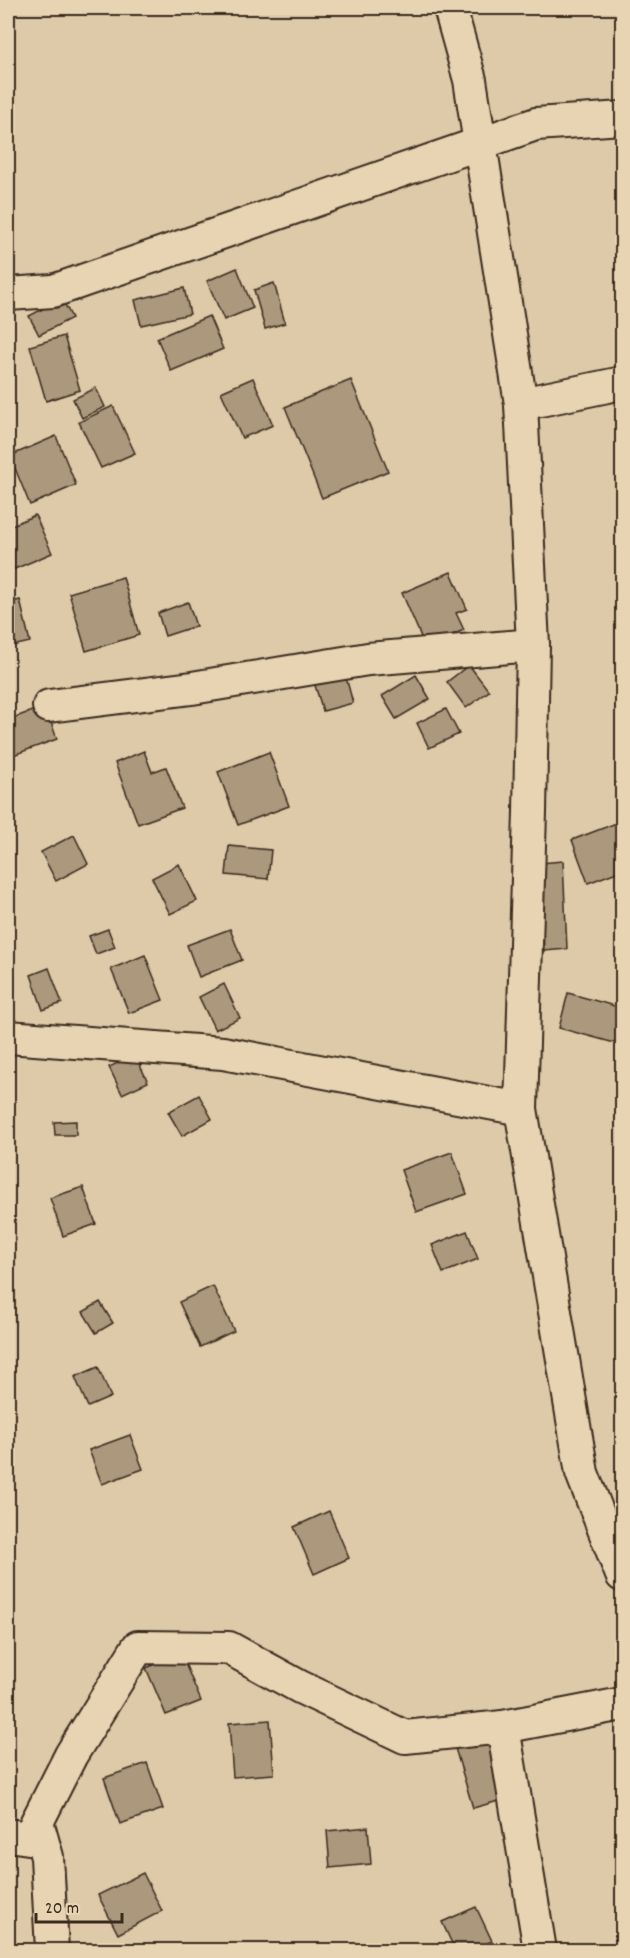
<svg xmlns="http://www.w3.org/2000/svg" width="630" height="1958" font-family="Dekko,sans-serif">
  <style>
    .building { fill: #ab987d; stroke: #3b2a1e; stroke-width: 1.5 }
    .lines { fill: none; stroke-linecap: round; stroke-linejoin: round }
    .street-casing { stroke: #3b2a1e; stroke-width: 36 }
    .street { stroke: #e8d4b2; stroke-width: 32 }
  </style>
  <rect width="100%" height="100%" fill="#decaa9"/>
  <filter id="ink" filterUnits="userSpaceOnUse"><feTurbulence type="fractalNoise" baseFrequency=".0167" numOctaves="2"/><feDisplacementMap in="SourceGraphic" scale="12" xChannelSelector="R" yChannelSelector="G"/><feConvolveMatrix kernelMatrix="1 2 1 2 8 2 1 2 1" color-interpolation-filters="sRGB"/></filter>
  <g filter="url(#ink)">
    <g class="building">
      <polygon points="237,268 253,308 224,320 207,281"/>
      <polygon points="274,283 285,323 265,329 254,290"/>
      <polygon points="184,288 190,314 141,325 135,300"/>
      <polygon points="62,299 72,318 39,335 29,316"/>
      <polygon points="209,316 223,349 171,371 157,338"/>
      <polygon points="64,336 80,390 46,401 30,346"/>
      <polygon points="253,378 273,425 242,438 221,392"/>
      <polygon points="351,380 388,471 322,498 285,407"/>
      <polygon points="96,388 105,407 82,418 73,399"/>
      <polygon points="113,406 135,453 101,468 79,422"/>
      <polygon points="56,436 76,485 30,505 10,456"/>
      <polygon points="35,515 52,553 10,571 8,565 8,527"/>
      <polygon points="451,572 467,609 456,613 464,630 425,646 402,593"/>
      <polygon points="123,577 139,635 86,651 69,593"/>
      <polygon points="20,600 30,642 8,647 8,603"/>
      <polygon points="188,602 196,626 165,636 158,613"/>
      <polygon points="469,665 489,691 466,708 447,682"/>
      <polygon points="344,670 353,703 323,711 313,679"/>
      <polygon points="416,675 430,699 396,719 382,696"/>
      <polygon points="45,706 57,739 8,757 8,720"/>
      <polygon points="446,709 459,734 429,748 417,723"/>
      <polygon points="144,751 152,772 166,767 182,808 138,824 115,763"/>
      <polygon points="269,752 289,806 238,825 218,772"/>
      <polygon points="619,822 622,832 622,870 588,883 572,840"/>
      <polygon points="74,835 88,864 56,881 41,852"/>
      <polygon points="229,846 271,850 268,879 226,875"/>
      <polygon points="563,861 567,949 544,951 540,863"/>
      <polygon points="179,864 197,901 170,914 152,878"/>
      <polygon points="108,929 115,947 96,954 89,936"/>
      <polygon points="230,929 242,960 199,977 187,945"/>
      <polygon points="145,955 163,1000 129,1013 111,969"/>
      <polygon points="49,968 62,1003 43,1010 31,975"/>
      <polygon points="224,984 240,1018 215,1030 199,997"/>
      <polygon points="568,993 622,1008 622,1045 559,1028"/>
      <polygon points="135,1055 148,1082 122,1094 109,1067"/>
      <polygon points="199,1095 212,1119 182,1136 168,1112"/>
      <polygon points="76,1121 76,1135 55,1135 54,1122"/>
      <polygon points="452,1152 467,1194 416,1212 401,1170"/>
      <polygon points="83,1187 96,1224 63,1236 50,1198"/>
      <polygon points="467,1231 478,1259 443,1273 432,1245"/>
      <polygon points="213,1286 234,1331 200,1347 179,1302"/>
      <polygon points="100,1302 113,1323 96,1333 83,1312"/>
      <polygon points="98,1367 111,1397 88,1407 75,1377"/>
      <polygon points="130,1435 143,1469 102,1484 89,1450"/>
      <polygon points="329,1511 349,1558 314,1574 294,1527"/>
      <polygon points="181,1654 201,1701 166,1715 146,1668"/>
      <polygon points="270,1720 274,1774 233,1777 229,1723"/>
      <polygon points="487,1738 506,1799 473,1808 455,1748"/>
      <polygon points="147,1763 163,1809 120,1824 104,1778"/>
      <polygon points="368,1827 371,1864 330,1868 327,1831"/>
      <polygon points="143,1873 162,1911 118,1934 98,1895"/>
      <polygon points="476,1907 492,1941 472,1950 455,1950 442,1922"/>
    </g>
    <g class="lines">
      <g class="street-casing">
        <g id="street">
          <polyline points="450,8 470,80 521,404 533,645 530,812 521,1109 582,1473 622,1575"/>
          <polyline points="8,294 53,291 536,124 622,118"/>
          <polyline points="521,404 622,383"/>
          <polyline points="49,706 192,688 368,659 533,645"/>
          <polyline points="8,1037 223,1053 521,1109"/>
          <polyline points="503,1727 540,1950"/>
          <polyline points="37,1822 47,1857 52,1950"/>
          <polyline points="8,1835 29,1838 71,1755 138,1647 229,1648 300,1687 405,1737 503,1727 622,1704"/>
        </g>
      </g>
      <use href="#street" class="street"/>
    </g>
  </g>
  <rect width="630" height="1958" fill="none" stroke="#e8d4b2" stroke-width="30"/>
  <rect x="15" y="15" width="600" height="1928" fill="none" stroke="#3b2a1e" stroke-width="2" filter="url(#ink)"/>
  <path d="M36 1913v9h86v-9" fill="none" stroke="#3b2a1e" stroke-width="3"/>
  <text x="45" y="1913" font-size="18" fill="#3b2a1e" stroke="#e8d4b2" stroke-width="4.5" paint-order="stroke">20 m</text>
</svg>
